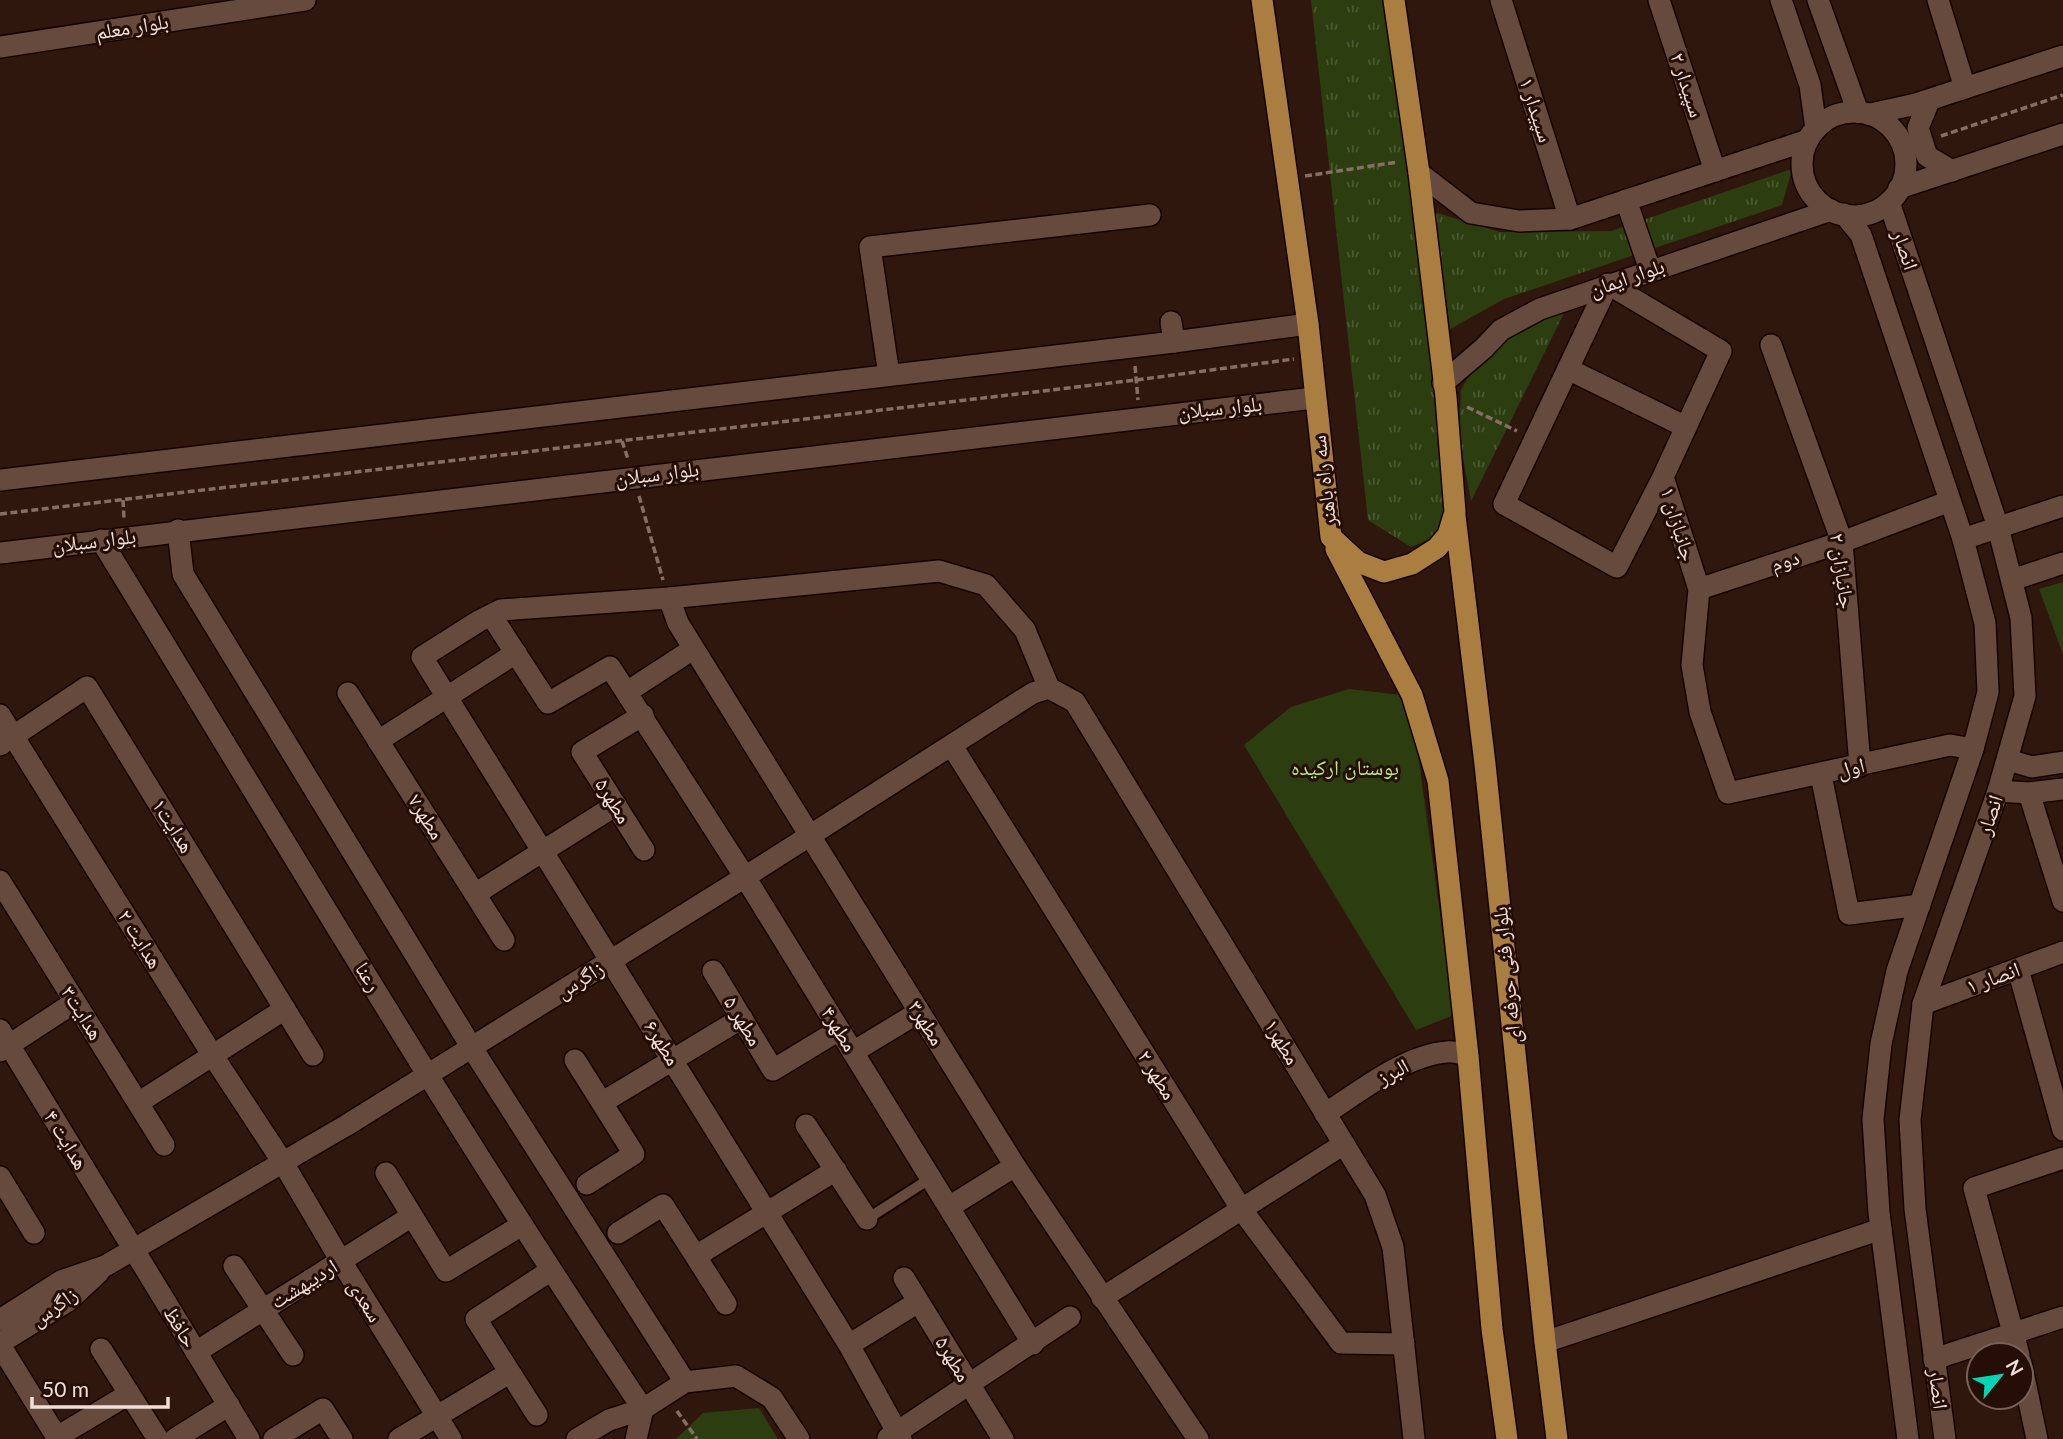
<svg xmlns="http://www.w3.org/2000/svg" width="2063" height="1439" font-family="Lato,'Noto Naskh Arabic',sans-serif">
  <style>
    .grass { fill: url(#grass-tufts) }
    .green { fill: #2c3e10 }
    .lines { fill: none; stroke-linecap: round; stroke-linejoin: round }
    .lane-casing { stroke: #160300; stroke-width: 14 }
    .street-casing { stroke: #160300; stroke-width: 24 }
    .secondary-casing { stroke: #160300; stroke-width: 24 }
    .primary-casing { stroke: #160300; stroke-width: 24 }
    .path { stroke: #846e65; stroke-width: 3.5; stroke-dasharray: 7 3.5; stroke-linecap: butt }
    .lane { stroke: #674a3e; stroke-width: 10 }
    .street { stroke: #674a3e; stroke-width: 21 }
    .secondary { stroke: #674a3e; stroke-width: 21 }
    .primary { stroke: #aa7e40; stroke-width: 21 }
    .labels { text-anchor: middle; stroke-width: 6; stroke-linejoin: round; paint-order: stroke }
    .street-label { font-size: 21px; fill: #f0ded7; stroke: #250e05 }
    .park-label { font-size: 21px; fill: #b9ec73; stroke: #250e05 }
  </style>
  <defs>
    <pattern id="grass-tufts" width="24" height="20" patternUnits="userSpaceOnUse" patternTransform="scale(1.75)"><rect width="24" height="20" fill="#2c3e10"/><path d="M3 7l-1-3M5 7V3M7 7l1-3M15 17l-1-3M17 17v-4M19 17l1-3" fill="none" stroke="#4b5932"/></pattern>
  </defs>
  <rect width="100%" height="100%" fill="#30170d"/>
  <g class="grass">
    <polygon points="1311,0 1387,0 1429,354 1441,432 1447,512 1434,537 1411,547 1368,520"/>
    <polygon points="1792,169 1782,205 1504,299 1450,329 1434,212 1500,232 1611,231"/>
    <polygon points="1566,309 1471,501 1459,436 1461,390 1477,361 1504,335"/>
  </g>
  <g class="green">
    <polygon points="2063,582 2063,654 2039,589"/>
    <polygon points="1349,689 1410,696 1454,1015 1416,1030 1244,745 1291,707"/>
    <polygon points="759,1408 778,1439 676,1439 703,1413"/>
  </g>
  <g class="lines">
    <g class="lane-casing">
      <polyline id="lane" points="867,1219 931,1178"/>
    </g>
    <g class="street-casing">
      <g id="street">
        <polyline points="1501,0 1570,219"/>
        <polyline points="1659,0 1715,171"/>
        <polyline points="1938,0 1965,88"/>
        <polyline points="1171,322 1174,342"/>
        <polyline points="1771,345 1842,542 1860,766"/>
        <polyline points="1568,369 1686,427"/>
        <polyline points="889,375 870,247 1150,215"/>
        <polyline points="1663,477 1617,567 1504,504 1608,284 1721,351 1663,477 1699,589 1692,665 1700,712 1728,793 1950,745 1973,749"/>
        <polyline points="178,530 183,574 472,1048 685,1382"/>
        <polyline points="1963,539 2063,506"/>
        <path d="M 101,540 C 279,831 453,1126 643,1409"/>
        <polyline points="2012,580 2063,563"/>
        <polyline points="1699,589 1842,542 1950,501"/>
        <polyline points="669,598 678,623 1015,1166 1198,1439"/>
        <polyline points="491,615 548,703 610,667 745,877 1033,1344"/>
        <polyline points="627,692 693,649"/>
        <polyline points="348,693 504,940"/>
        <polyline points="0,715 213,1056 282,1161 341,1261 451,1439"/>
        <polyline points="643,715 582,752 644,850"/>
        <polyline points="378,741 516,653"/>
        <polyline points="0,745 87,687 313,1055"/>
        <polyline points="952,746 1242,1210 1341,1343 1404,1344"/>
        <polyline points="2008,760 2032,767 2063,762"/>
        <polyline points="1821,775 1849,914 1920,905"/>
        <polyline points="1998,791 2029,793 2063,789"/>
        <polyline points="2029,793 2063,901"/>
        <polyline points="0,881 164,1145"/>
        <polyline points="475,894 616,805"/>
        <polyline points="2018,969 2063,1130"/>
        <polyline points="713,971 773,1070 839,1030"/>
        <polyline points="1923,1004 2063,952"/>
        <polyline points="0,1030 249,1439"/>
        <polyline points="0,1051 75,1002"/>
        <polyline points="853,1052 919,1012"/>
        <polyline points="575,1060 634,1154 587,1184"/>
        <polyline points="603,1102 742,1018"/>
        <polyline points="138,1103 285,1009"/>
        <path d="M 1325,1114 C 1359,1092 1405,1055 1447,1052 C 1454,1051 1461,1054 1468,1056"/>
        <polyline points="806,1125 867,1219"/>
        <polyline points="386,1173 446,1271 522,1225"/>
        <polyline points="0,1177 34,1233"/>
        <polyline points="949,1207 1015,1166"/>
        <polyline points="618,1233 663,1205 726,1304"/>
        <polyline points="696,1256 836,1170"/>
        <polyline points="234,1266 293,1355"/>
        <polyline points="904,1278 1003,1439"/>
        <polyline points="1102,1298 1344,1144"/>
        <polyline points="1545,1342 1881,1229"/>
        <polyline points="0,1345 58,1439"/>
        <polyline points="849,1345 918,1302"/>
        <polyline points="101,1349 158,1439"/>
        <polyline points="196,1352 412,1216"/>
        <polyline points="2019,1355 1974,1188 2063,1158"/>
        <polyline points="1934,1359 2063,1317"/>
        <polyline points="2021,1363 2037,1439"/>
        <polyline points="537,1415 476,1319 550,1271"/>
        <polyline points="57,1437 129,1394"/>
        <polyline points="888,1438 1070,1317"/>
        <polyline points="175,1439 229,1405"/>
        <polyline points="274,1439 323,1409 342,1439"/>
        <polyline points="399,1439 509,1373"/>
        <polyline points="577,1439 609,1420 643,1409 685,1382 736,1376 772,1398 799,1439"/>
        <polyline points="636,1439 643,1409"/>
        <polyline points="901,1439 849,1345 422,657 479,621 501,610 669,598 939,571 986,585 1025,630 1049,688 1075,702 1375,1195 1393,1247 1414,1439"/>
      </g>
    </g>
    <g class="secondary-casing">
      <g id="secondary">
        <polyline points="1781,0 1810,85 1816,129"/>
        <polyline points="1818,0 1858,112"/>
        <polyline points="0,47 305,0"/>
        <polyline points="1929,101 1918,128 1927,156 1952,171"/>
        <circle cx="1854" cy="164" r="52"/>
        <polyline points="1871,114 1916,104 2063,56"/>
        <polyline points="1419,173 1471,213 1519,221 1570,219 1808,140"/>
        <polyline points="1899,188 2063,134"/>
        <polyline points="1626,200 1650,270"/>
        <polyline points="1889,202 1998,527 2021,618 2025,696 1998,791 1923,1004 1918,1050 1910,1120 1915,1209 1945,1439"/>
        <polyline points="1844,214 1861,235 1963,539 1985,623 1988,692 1973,749 1897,971 1881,1044 1873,1119 1879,1213 1908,1439"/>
        <polyline points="1443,383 1484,348 1501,330 1540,309 1831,210"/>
        <polyline points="0,480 1174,342 1308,324"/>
        <polyline points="0,553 1314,398"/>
        <polyline points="0,1320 61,1281 105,1266 347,1125 745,877 1033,693 1049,688"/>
        <polyline points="0,1343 68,1301 99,1272"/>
      </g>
    </g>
    <g class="primary-casing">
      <g id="primary">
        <polyline points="1262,0 1308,324 1331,537 1358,562 1384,572 1412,564 1437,548 1448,535 1455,512 1446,397 1419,173 1394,0"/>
        <polyline points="1455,516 1485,764 1545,1342 1557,1439"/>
        <polyline points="1336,549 1412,695 1438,781 1468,1056 1492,1329 1507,1439"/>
      </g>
    </g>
    <g class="path">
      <polyline points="1941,136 2063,95"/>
      <polyline points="1305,176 1398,162"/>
      <polyline points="1135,366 1138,400"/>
      <polyline points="1467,407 1517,431"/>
      <polyline points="622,441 628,459"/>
      <polyline points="639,496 663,580"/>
      <polyline points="123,500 124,519"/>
      <polyline points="0,514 1136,380 1294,359"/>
      <polyline points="677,1411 697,1439"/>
    </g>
    <use href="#lane" class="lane"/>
    <use href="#street" class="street"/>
    <use href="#secondary" class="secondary"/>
    <use href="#primary" class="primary"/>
  </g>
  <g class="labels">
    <g class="street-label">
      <text transform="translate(132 27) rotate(-9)" y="7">بلوار معلم</text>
      <text transform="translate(1687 85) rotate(72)" y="7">سپیدار ۲</text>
      <text transform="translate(1536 110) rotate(72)" y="7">سپیدار ۱</text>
      <text transform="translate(1905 250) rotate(71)" y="7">انصار</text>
      <text transform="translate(1627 278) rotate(-19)" y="7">بلوار ایمان</text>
      <text transform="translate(1220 408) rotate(-6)" y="7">بلوار سبلان</text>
      <text transform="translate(657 474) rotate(-7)" y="7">بلوار سبلان</text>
      <text transform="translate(1324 481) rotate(-97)" y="7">سه راه باهنر</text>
      <text transform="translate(1678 524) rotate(73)" y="7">جانبازان ۱</text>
      <text transform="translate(94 541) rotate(-7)" y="7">بلوار سبلان</text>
      <text transform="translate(1785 561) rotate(-18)" y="7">دوم</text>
      <text transform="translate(1842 571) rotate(82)" y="7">جانبازان ۲</text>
      <text transform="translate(1851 768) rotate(-13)" y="7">اول</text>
      <text transform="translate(613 801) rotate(58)" y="7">مطهر۵</text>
      <text transform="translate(1990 815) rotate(-71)" y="7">انصار</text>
      <text transform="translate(426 817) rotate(58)" y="7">مطهر۷</text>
      <text transform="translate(173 826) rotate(58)" y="7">هدایت۱</text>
      <text transform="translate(140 939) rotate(58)" y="7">هدایت ۲</text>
      <text transform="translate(1507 975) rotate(-96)" y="7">بلوار فنی حرفه ای</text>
      <text transform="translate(368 977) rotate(59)" y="7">رعنا</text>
      <text transform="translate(1993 978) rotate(-20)" y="7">انصار ۱</text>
      <text transform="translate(580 980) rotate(-32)" y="7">زاگرس</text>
      <text transform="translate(82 1013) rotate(58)" y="7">هدایت۳</text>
      <text transform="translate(743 1021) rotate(59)" y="7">مطهر ۵</text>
      <text transform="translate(926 1023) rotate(58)" y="7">مطهر۳</text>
      <text transform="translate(839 1029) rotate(58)" y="7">مطهر۴</text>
      <text transform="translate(1282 1042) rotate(59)" y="7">مطهر۱</text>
      <text transform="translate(662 1043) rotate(58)" y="7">مطهر۶</text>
      <text transform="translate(1393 1072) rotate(-28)" y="7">البرز</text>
      <text transform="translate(1157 1075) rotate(58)" y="7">مطهر ۲</text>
      <text transform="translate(66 1140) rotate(59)" y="7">هدایت ۴</text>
      <text transform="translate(304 1284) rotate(-32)" y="7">اردیبهشت</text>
      <text transform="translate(365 1301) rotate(58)" y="7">سعدی</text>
      <text transform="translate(54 1307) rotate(-35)" y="7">زاگرس</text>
      <text transform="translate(180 1327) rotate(58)" y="7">حافظ</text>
      <text transform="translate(953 1359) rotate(59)" y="7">مطهر۵</text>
      <text transform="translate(1938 1389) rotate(83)" y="7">انصار</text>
    </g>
    <g class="park-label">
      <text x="1345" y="775">بوستان ارکیده</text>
    </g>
  </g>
  <g transform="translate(2000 1376) rotate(60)"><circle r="33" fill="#250e05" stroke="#766159" stroke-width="2"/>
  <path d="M0-5L12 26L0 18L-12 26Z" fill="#05d5b6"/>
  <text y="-10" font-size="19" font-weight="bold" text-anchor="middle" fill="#f0ded7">N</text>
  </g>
  <path d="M32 1397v10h136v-10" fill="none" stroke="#f0ded7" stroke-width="3.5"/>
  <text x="42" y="1397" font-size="21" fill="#f0ded7" stroke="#250e05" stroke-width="5" paint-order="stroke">50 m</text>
</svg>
